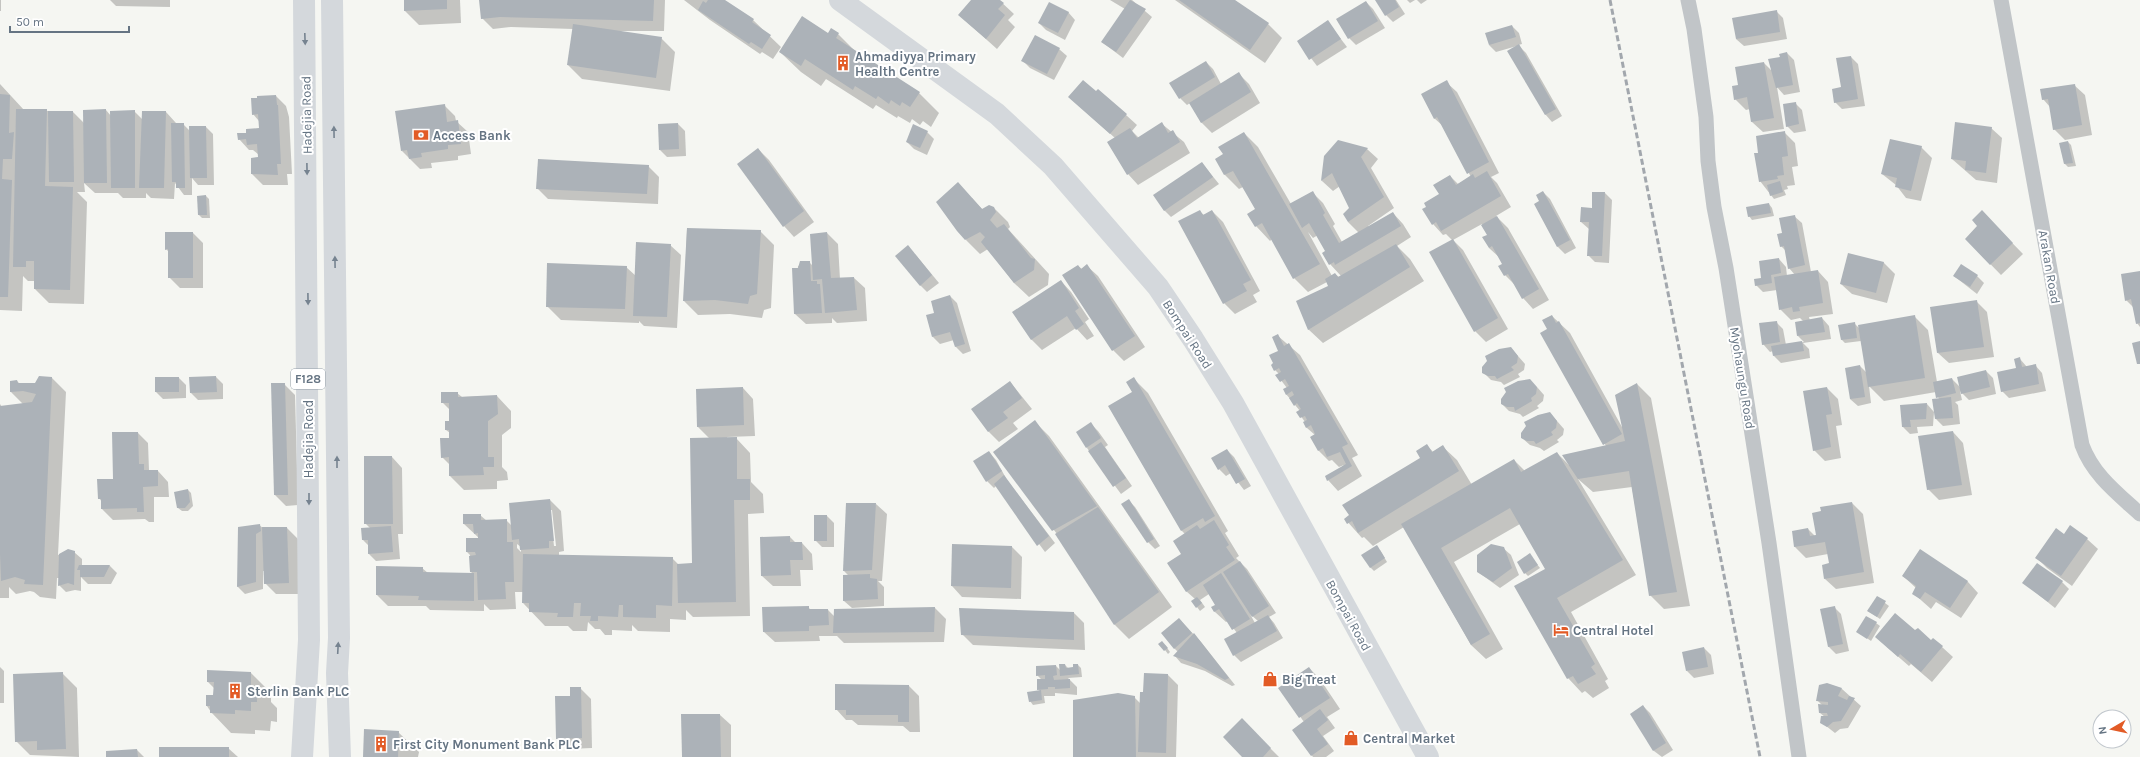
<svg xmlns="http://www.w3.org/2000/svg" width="2140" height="757" font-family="Karla,sans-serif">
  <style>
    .shadow { fill: #0003; fill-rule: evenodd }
    .building { fill: #acb2b8 }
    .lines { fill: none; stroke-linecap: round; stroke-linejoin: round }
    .minor { stroke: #c1c5c8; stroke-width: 15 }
    .secondary { stroke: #d4d8dc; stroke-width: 22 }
    .primary { stroke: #d4d8dc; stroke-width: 22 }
    .rail { stroke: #a2a7ad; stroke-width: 3; stroke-dasharray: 6 3; stroke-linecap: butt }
    .oneway { fill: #768390 }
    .labels { text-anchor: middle; stroke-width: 4; stroke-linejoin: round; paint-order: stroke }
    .shield { fill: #fff; stroke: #939ea8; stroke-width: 1 }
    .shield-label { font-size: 12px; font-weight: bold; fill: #657483 }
    .poi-label { font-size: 13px; font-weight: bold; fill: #657483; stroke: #fff; text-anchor: start }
    .street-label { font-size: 13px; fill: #657483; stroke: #fff }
  </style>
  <rect width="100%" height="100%" fill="#f5f6f2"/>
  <g class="shadow">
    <rect x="0" y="0" width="1" height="11"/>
    <polygon points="110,0 170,0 170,7 116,6"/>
    <polygon points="405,0 460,0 461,23 419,25 405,11"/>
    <polygon points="480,0 665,0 664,31 615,31 661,38 675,52 670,91 582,79 568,65 573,29 511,27 493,29 482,18"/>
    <polygon points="684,0 723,0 753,20 781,47 773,59 762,52 760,54 710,20"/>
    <polygon points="972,0 999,0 1014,14 1008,20 1015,27 997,49 959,15"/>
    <polygon points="1110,0 1132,0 1152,17 1123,58 1102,42 1125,9"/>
    <polygon points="1175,0 1234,0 1268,24 1282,38 1265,63"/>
    <polygon points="1377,0 1396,0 1405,14 1393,22 1386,15"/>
    <polygon points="1407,0 1415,0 1410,3"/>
    <polygon points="1417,0 1427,0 1421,4"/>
    <polygon points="1366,2 1373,9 1385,28 1356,45 1349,38 1338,19"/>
    <polygon points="1776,11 1783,18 1787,39 1744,46 1736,39"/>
    <polygon points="1068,12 1075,20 1065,40 1046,30 1039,23"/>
    <polygon points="1328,22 1347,47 1317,66 1298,41"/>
    <polygon points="1512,26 1519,33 1522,44 1518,45 1526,53 1562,116 1552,122 1545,114 1517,46 1496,52 1489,45"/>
    <polygon points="829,34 838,34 856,52 919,93 939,113 931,127 923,121 920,125 912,119 910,123 898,116 897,118 876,105 873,109 826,79 821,86 801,72 780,52"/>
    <polygon points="1059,49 1067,56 1054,80 1030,68 1023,61"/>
    <polygon points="1787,53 1794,60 1800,92 1784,95 1777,87 1784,129 1763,132 1752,122 1750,109 1746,110 1735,99 1740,86 1764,63 1771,70"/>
    <polygon points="1851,57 1858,64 1865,106 1842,109 1835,102 1842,88"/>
    <polygon points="1206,62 1213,69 1221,84 1239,74 1249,84 1260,103 1212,133 1201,122 1190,103 1187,105 1180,98"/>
    <polygon points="1446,82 1457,92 1499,173 1491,177 1497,183 1511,207 1496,216 1508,228 1549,300 1533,309 1523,298 1516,286 1505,275 1503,264 1500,258 1489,248 1488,235 1482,224 1453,240 1463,250 1508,329 1486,342 1475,331 1452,240 1446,234 1443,235 1433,224 1427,207 1440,195 1450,176 1458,184 1471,177 1444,127 1434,118"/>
    <polygon points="0,84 24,110 73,112 84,123 106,110 111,116 134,111 142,119 166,112 176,123 183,124 190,131 206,127 213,134 214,185 198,185 192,178 192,195 184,195 175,183 174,199 151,198 146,193 146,198 123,198 118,193 95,193 84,183 85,192 77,192 87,202 84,304 49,303 35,289 35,281 28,281 23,276 22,311 0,310"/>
    <polygon points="2074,85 2085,95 2092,135 2065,140 2054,129 2050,107 2043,99"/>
    <polygon points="1096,92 1126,115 1137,125 1132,131 1139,138 1162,124 1184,142 1190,153 1138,185 1128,174 1115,138 1069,97"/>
    <polygon points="276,96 286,106 289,117 292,174 287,174 288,185 263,185 252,174 259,155 253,150 249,150 239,139 260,129 259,121 253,114"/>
    <polygon points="1795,103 1802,110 1806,131 1794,133 1787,126"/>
    <polygon points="444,105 455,116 456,121 468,132 471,154 458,156 458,160 431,163 432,168 420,169 402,151"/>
    <polygon points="678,124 685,131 686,156 667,157 660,150"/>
    <polygon points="1991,128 2002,138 1997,183 1976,180 1952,159"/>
    <polygon points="927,132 934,139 927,155 914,149 907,142"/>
    <polygon points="1784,132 1795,143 1798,166 1792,167 1795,185 1787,186 1788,189 1784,190 1786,195 1774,199 1760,181 1759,153"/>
    <path d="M 1244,133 L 1258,147 L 1291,204 L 1312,192 L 1323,203 L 1335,224 L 1333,226 L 1342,242 L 1359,233 L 1348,222 L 1351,209 L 1340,186 L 1333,191 L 1322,181 L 1325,156 L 1367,149 L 1378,159 L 1371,168 L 1394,208 L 1368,226 L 1369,227 L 1393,213 L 1403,224 L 1411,237 L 1397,246 L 1410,259 L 1424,281 L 1323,343 L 1308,329 L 1330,286 L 1327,282 L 1308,292 L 1294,278 L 1272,239 L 1270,241 L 1256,226 L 1257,210 L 1243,187 L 1239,189 L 1225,175 L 1216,159 L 1224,155 ZM 1308,232 L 1313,238 L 1318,235 L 1327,251 L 1330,264 L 1341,276 L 1339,277 L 1335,274 L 1332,276 Z"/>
    <polygon points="2068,142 2071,145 2076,166 2068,167 2065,164 2060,144"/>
    <polygon points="1921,147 1932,158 1921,201 1906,198 1896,185 1882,174"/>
    <polygon points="758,149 769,160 814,222 794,237 784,226"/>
    <polygon points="1202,163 1219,184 1171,217 1164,210"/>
    <polygon points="648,166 659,177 658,204 548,199 537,188"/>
    <polygon points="1543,192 1550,199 1576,248 1565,254 1558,247 1535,204 1540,202"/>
    <polygon points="1605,193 1612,200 1609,263 1595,262 1588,255 1589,229 1581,222"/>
    <polygon points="206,196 209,199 210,218 202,218 199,215"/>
    <polygon points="972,198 983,210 993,207 1008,222 1010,227 1008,229 1049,274 1048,285 1029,297 1014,283 988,249 980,254 966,240"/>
    <polygon points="1769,204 1772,208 1774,216 1752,220 1749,216"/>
    <polygon points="1199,211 1204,215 1212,211 1223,222 1260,291 1253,295 1257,302 1235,314 1224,303"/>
    <polygon points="1982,212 2023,254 2001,275 1966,239 1979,226"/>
    <polygon points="1794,216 1802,223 1811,272 1818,271 1828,282 1833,314 1809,317 1810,321 1822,318 1829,326 1831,339 1803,343 1809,349 1810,358 1781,363 1774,356 1773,351 1770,352 1763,344 1776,322 1783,329 1786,345 1804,342 1798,336 1804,322 1800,318 1791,320 1780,309 1777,290 1763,292 1756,285 1779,259 1786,267 1787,276 1795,275 1789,268 1786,251 1781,246 1783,234"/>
    <polygon points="687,229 760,231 774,245 771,308 764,310 762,318 730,314 698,315 684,301"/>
    <polygon points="193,233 203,243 203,288 180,288 169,277 169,252 166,249"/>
    <polygon points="827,233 838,244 840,279 854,278 865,288 867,321 837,323 832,318 832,323 806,324 795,314 798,266 809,262 813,266"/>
    <polygon points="670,245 681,255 677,328 644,326 639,321 639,323 561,320 547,306 626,267 636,276"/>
    <polygon points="915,254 939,283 927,292 920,285"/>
    <polygon points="1849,254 1884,263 1895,274 1887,303 1852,294 1841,284"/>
    <polygon points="1078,266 1082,269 1087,266 1098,276 1145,347 1124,361 1113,350"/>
    <polygon points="2140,272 2140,327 2137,323 2134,308 2126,300"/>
    <polygon points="1954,276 1977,276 1984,283 1977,294"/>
    <polygon points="1061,281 1071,292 1089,319 1085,322 1094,336 1087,340 1076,328 1042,350 1031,339"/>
    <polygon points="950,296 957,303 971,351 963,354 956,347 954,340 940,344 933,337 936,313"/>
    <polygon points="1976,301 1987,312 1994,357 1949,363 1938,353"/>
    <polygon points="1552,316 1570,333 1622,427 1637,384 1651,398 1690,606 1664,609 1650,595 1632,487 1593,492 1578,479 1636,575 1571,612 1608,679 1605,681 1609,688 1593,698 1585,691 1582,693 1568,678 1546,569 1520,524 1454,562 1503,649 1486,659 1471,645 1404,527 1373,546 1364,537 1362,538 1345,519 1421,458 1427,445 1433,452 1442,446 1457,460 1472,485 1514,460 1525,471 1557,453 1569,465 1606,446 1542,334 1548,330"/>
    <polygon points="1914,316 1928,330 1937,382 1952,379 1961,388 1986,371 1993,378 1996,394 1969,400 1960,391 1962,400 1955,402 1958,405 1960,424 1943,426 1936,419 1939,399 1936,392 1884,401 1869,386 1871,403 1858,406 1850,399 1860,366 1867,373 1861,341 1845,343 1842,340 1839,326 1854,323 1859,328"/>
    <polygon points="1278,336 1300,355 1358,455 1352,458 1362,476 1338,491 1328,480 1344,465 1339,467 1332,460 1329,461 1319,451 1311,437 1315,435 1307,428 1304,423 1305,422 1298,412 1300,411 1286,394 1287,388 1277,375 1279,374 1275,370 1279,351"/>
    <polygon points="1511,348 1525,364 1524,370 1518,374 1520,377 1504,385 1501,382 1491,380 1483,372"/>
    <polygon points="2020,359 2027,367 2035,365 2042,373 2046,391 2009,398 2002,391 2017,369"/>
    <polygon points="40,377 52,378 66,392 58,555 68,550 74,552 82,559 82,566 110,566 117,573 111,584 88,584 81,577 81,591 75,590 66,592 59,585 59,578 57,578 56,599 40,597 34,592 30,591 16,594 9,587 9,598 0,598 0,404 2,407 23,404 11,392 11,382 17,381 20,384 35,384"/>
    <polygon points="216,377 223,384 223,399 198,400 191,393"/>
    <polygon points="179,378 186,385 186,398 163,399 156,392"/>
    <path d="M 1134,379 L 1148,393 L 1228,531 L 1225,533 L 1239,556 L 1236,558 L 1247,569 L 1276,613 L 1269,617 L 1274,623 L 1283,638 L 1241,662 L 1234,655 L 1237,633 L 1228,621 L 1226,622 L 1215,612 L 1212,608 L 1216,605 L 1209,594 L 1200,600 L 1205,607 L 1200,611 L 1197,607 L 1195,599 L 1186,591 L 1183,554 L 1185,534 L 1182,531 L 1133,392 ZM 1250,614 L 1258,621 L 1255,623 Z"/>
    <polygon points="1010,382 1032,409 1013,423 1018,429 999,442 989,432 973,409"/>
    <polygon points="284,384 295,395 298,505 286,506 275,495"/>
    <polygon points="1537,387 1544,395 1543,401 1537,406 1539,408 1523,417 1520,414 1509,411 1502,404"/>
    <path d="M 743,388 L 753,399 L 755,436 L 727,437 L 727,439 L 736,438 L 750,453 L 751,482 L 763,494 L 764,513 L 748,514 L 750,616 L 693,617 L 686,610 L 686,620 L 670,619 L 670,632 L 638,631 L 632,625 L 632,631 L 612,630 L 612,635 L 605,635 L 600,629 L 595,629 L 588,622 L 587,631 L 573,631 L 568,626 L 545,626 L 523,603 L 523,592 L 515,592 L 516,609 L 490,610 L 484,604 L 484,611 L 430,610 L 426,606 L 388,606 L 377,595 L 377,567 L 422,568 L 428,573 L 473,574 L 471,572 L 470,555 L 467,552 L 480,539 L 464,524 L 480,515 L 487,521 L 506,520 L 512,526 L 550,500 L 561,511 L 564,551 L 559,552 L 559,556 L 672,558 L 679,565 L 693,564 L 710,439 L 698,427 ZM 550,510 L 552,510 L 556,546 L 554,546 ZM 517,544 L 521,547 L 521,552 L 517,548 Z"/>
    <polygon points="1827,388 1838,399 1842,425 1836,426 1841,458 1825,461 1814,450"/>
    <polygon points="457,393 462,397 497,396 511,411 511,428 502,435 502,467 507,472 508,480 497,481 497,489 464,490 450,476 450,465 442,457 450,439 450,433 446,430 450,422 450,410 442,402"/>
    <polygon points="1927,404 1934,412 1933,426 1917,427 1918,433 1910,434 1903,427"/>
    <polygon points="1550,413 1564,429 1563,435 1557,440 1559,442 1544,451 1540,448 1530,445 1522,438"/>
    <polygon points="1035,422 1049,436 1172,607 1129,639 1115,625 1057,534 994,452"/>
    <polygon points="1091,424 1098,431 1108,445 1105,447 1132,486 1121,494 1087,448"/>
    <polygon points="1953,432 1963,443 1972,495 1939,500 1928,489"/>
    <polygon points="138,433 148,443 149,470 158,471 168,482 169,497 154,497 154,522 149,522 145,519 113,520 102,509 102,502 99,498 114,480"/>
    <polygon points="1227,450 1234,457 1251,486 1244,490 1231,473 1226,476 1219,469"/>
    <polygon points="989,452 996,460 1007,480 1055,543 1045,552 996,486 994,488 987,481"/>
    <polygon points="392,457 402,468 403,534 398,534 400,559 376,561 369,554 369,546 363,540 370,528 365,523"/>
    <polygon points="188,490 191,493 193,506 188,511 182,511 178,508"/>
    <polygon points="1128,500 1135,507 1160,546 1155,549 1148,542"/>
    <polygon points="1852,503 1863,514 1874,583 1836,589 1825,579 1830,564 1828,554 1806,558 1795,547 1793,532 1808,529 1815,536"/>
    <polygon points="876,504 887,514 882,581 878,581 884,587 884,606 852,608 844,601 844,576 849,576 844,571"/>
    <polygon points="815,516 827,516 834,523 834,547 822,547 815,540"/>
    <polygon points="259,525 263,528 287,528 298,539 299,594 276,594 265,583 265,571 263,571 263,589 245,594 238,587 239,528"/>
    <polygon points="2064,535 2087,539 2098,549 2072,586 2047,568 2037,558"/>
    <polygon points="790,537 796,543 802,543 812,554 813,570 800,570 801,586 773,586 762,576"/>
    <polygon points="1012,547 1022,557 1021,599 962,597 952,586"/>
    <polygon points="1503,548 1511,555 1519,575 1500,588 1478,572"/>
    <polygon points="1380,550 1387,562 1374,571 1370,567"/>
    <polygon points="1920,550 1968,582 1978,593 1961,618 1936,602 1931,609 1913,593 1916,588 1903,576"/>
    <polygon points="1530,555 1540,568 1528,576 1525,573"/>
    <polygon points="2062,582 2069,589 2055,608 2024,583"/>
    <polygon points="1877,597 1889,606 1880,619 1868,611"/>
    <polygon points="808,607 811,610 828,610 834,616 835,610 935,608 946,619 944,642 844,643 837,636 819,636 820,641 775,642 764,632"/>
    <polygon points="1834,607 1841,614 1849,651 1836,654 1828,646"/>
    <polygon points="1074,613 1084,623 1085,650 973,645 962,634"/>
    <polygon points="1179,619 1201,642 1235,685 1232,686 1205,671 1181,663 1175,656 1178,652 1174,648"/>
    <polygon points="1876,623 1880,626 1871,641 1858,632"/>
    <polygon points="1931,641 1942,647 1953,657 1932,682 1911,664 1909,666 1887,647"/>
    <polygon points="1165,645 1170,652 1168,654 1165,650"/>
    <polygon points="1704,648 1711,655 1714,674 1694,678 1687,671"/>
    <polygon points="1065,665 1069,669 1075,668 1078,665 1081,668 1082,677 1068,678 1077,687 1077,695 1055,693 1055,696 1044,696 1045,703 1033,705 1030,701 1040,691 1038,689 1042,680 1037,675 1056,666 1060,670"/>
    <polygon points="0,667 4,671 4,703 0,703"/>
    <polygon points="1309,668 1320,679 1340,709 1327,717 1335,728 1323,736 1334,751 1326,757 1313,757 1293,730 1304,722 1280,688"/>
    <polygon points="62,673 77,688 79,757 30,755 16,741"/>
    <polygon points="251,673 271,693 271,702 277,708 277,722 271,721 270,731 255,730 255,734 231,733 211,712 207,706 214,696 214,688 208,682"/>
    <polygon points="1168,675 1178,685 1176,757 1074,757 1134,697 1141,704"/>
    <polygon points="1827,684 1842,689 1861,706 1848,728 1840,729 1835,733 1821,722 1825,717 1820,713 1823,706 1817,700"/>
    <polygon points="909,686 919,696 920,732 910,732 903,726 858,725 852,720 846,720 836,709"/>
    <polygon points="580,688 591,699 592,748 568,749 557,738 571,697"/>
    <polygon points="1643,706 1650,713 1673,750 1662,757 1654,751"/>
    <polygon points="720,715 731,725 731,757 683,757"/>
    <polygon points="1242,720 1279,757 1243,757"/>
    <polygon points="398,732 419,752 418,757 364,757"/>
    <polygon points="228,748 238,757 160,757"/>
    <polygon points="137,750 144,757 107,757"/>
  </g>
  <g class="building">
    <polygon points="404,0 447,0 447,9 404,11"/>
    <polygon points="479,0 654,0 653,21 500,17 481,19"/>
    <polygon points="708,0 725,0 754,19 752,22 771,35 762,49 751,42 749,44 698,10 703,1 706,3"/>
    <polygon points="971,0 1000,0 1004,3 998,9 1005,15 986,39 958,15"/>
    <polygon points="1130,0 1146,9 1116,52 1101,42"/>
    <polygon points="1179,0 1235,0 1269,23 1250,50"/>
    <polygon points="1375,0 1395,0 1399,7 1385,16"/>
    <polygon points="1366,1 1378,21 1348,39 1336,19"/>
    <polygon points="1049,2 1069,12 1058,33 1038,23"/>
    <polygon points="1777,10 1780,32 1736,39 1732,18"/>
    <polygon points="802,16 828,33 831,28 839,33 836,38 920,92 910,107 902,102 900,106 891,100 889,104 878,96 876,99 855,86 853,90 805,59 801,66 779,52"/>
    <polygon points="1328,20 1341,39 1309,60 1297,41"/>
    <polygon points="573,24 662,37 656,78 567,65"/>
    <polygon points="1512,25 1516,37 1489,45 1485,33"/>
    <polygon points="1035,35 1060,48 1047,74 1021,61"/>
    <polygon points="1519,44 1556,109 1545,115 1507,51"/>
    <polygon points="1787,52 1793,85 1776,88 1768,59 1780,57 1779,54"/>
    <polygon points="1851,56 1858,99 1834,103 1832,89 1841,87 1836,58"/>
    <polygon points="1206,61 1215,77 1179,99 1169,83"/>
    <polygon points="1764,62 1774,118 1751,122 1747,97 1734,100 1732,86 1738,85 1735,67"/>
    <polygon points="1239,72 1251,92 1201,123 1189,103"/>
    <polygon points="1083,80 1096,91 1098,89 1127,114 1110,134 1068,97"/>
    <polygon points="1447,80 1489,162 1467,174 1437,117 1434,119 1421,94"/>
    <polygon points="2075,84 2082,125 2053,130 2048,99 2042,100 2040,89"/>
    <polygon points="0,94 10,95 9,133 14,132 12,159 3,159 2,179 12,180 8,297 0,297"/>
    <polygon points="276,95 277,105 278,105 281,164 277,164 278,175 251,174 251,158 258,157 257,144 247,145 246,139 238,140 237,133 246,133 246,129 259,128 258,114 252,115 251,98 257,98 257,96"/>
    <polygon points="1796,102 1799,124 1786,127 1783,104"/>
    <polygon points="445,104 447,122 458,120 461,144 448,145 448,149 421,153 422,157 409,159 407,150 401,151 395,111"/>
    <polygon points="16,109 47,109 45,186 73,187 70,290 34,289 34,261 26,261 26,267 13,267"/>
    <polygon points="106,109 107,183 84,183 83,110"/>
    <polygon points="135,110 135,188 111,188 110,111"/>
    <polygon points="48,111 73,111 74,182 49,182"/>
    <polygon points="142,111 166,111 164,188 139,188"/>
    <polygon points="1162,122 1168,133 1173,130 1180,142 1127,175 1107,142 1130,128 1137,138"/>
    <polygon points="1955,122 1992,127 1986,173 1965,170 1966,161 1951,159"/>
    <polygon points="171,123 184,123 185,188 176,188 176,182 172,182"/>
    <polygon points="678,123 679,149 659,150 658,124"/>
    <polygon points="913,124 928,131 920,148 906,142"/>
    <polygon points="189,126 206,126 207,178 190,178"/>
    <polygon points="1785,131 1788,156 1782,157 1784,175 1777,176 1778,179 1759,182 1754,153 1758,153 1756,136"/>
    <polygon points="1244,132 1320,264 1293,279 1262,223 1255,227 1247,214 1255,209 1233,171 1224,175 1215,159 1223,154 1218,147"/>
    <polygon points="1890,139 1922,146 1911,191 1895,187 1897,178 1881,174"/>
    <polygon points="1338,140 1368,148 1361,157 1384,197 1348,222 1343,214 1349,208 1332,173 1321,181 1324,156"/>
    <polygon points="2068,141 2073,163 2064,164 2059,143"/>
    <polygon points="758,148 804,211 783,227 737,164"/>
    <polygon points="538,159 649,165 647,194 536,189"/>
    <polygon points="1202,162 1213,177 1164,211 1153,195"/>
    <polygon points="1487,171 1501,196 1441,231 1436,222 1432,225 1422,209 1426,207 1424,203 1439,194 1433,185 1450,175 1456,185 1473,174 1475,178"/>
    <polygon points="1780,181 1783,192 1770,196 1767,185"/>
    <polygon points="958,182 982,209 989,205 994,207 996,212 990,220 997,228 1004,224 1031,258 1035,259 1034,270 1014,283 981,242 985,237 980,232 965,240 957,231 936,202"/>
    <polygon points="1313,191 1325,213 1323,215 1339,243 1393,212 1401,226 1335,265 1334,262 1329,265 1322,253 1325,251 1309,223 1302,228 1289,204"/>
    <polygon points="1543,191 1570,240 1557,247 1534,204 1539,201 1536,195"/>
    <polygon points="1592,192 1605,192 1602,256 1587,256 1589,222 1580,222 1581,207 1592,208"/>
    <polygon points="206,195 207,215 198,215 197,196"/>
    <polygon points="1769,203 1771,213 1748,217 1746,207"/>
    <polygon points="1200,210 1203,215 1212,210 1251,280 1243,284 1247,291 1223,304 1178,221"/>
    <polygon points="1982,210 2013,243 1990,265 1965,239 1977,226 1972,220"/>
    <polygon points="1795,215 1805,265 1788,269 1784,246 1780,247 1777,234 1782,233 1779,218"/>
    <polygon points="1497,216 1539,289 1522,299 1508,274 1504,276 1498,266 1502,264 1492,246 1489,248 1482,237 1487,235 1481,225"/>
    <polygon points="687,228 761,230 757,294 750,296 748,304 715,300 683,301"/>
    <polygon points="165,232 193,232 193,278 168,278 168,249 165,250"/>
    <polygon points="827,232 831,278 854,277 857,310 825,313 822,279 813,280 810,234"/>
    <polygon points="1453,239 1498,318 1474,332 1429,252"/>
    <polygon points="636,242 671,244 667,317 633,316"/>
    <polygon points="1396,244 1410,267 1308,330 1296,301 1328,286 1325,279 1335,273 1338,277"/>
    <polygon points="908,245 932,275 920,286 895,256"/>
    <polygon points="1848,253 1884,262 1876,293 1840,284"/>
    <polygon points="1779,258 1781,273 1771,275 1772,283 1755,286 1754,279 1761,278 1759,261"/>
    <polygon points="800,261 810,261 811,281 817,281 817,284 820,284 822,313 794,314 792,268 798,268"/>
    <polygon points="547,263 627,266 625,309 546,307"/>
    <polygon points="1087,264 1135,336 1112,351 1062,275 1078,265 1081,269"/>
    <polygon points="1961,264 1978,275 1970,287 1953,276"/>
    <polygon points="1818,270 1823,303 1799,307 1800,311 1793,312 1792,307 1779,310 1774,277"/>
    <polygon points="2140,271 2140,323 2136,324 2131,299 2125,301 2121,274"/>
    <polygon points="1061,280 1079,308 1075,311 1084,324 1076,330 1067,316 1031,340 1012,312"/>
    <polygon points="950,295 965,344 955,347 950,332 932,337 926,315 934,313 931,301"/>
    <polygon points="1977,300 1984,347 1937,353 1930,307"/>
    <polygon points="1552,315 1556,323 1559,321 1622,434 1603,445 1540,333 1547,329 1542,320"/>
    <polygon points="1915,315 1925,378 1868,387 1858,325"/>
    <polygon points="1822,317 1825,332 1797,336 1795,322"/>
    <polygon points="1777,321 1780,342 1762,345 1759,323"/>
    <polygon points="1855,322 1857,338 1841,340 1838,325"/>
    <polygon points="1278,334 1284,346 1289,343 1348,444 1342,447 1352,466 1327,481 1325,476 1346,464 1340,452 1327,457 1323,448 1318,451 1310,437 1315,434 1311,425 1306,428 1303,422 1307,420 1305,416 1300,418 1296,412 1301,409 1297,403 1294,406 1289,398 1294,395 1292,391 1286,395 1283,389 1289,386 1285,379 1280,382 1275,375 1281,372 1279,368 1274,371 1271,365 1273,363 1269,355 1278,351 1272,337"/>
    <polygon points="1802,341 1804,351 1773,356 1771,346"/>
    <polygon points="2140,341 2140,364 2137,364 2132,343"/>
    <polygon points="1511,347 1518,356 1517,363 1511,367 1514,370 1497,379 1495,376 1488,376 1482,373 1482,367 1487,361 1485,356 1499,349"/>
    <polygon points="2020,357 2022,367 2036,364 2039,384 2001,392 1997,372 2016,368 2014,359"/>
    <polygon points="1860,365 1865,397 1850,399 1845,368"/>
    <polygon points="1986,370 1990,387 1961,394 1957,377"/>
    <polygon points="39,376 52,377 43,585 24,584 25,580 15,577 1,581 0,554 0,406 32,402 36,394 23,391 10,392 10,381 17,380 18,383 35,383"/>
    <polygon points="216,376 217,392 190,393 189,377"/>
    <rect x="155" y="377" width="24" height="15"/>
    <polygon points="1134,377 1215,516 1205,522 1203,518 1181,531 1108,406 1132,392 1126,382"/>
    <polygon points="1952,378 1956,393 1936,398 1933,382"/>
    <polygon points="1530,379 1537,387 1536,394 1531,398 1532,401 1515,411 1514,407 1507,407 1501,404 1501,399 1506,392 1504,388 1518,381"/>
    <polygon points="1010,381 1022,398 1003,412 1008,418 988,432 971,409"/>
    <polygon points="271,383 285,383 288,495 274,495"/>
    <polygon points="1637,383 1677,592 1649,596 1629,471 1578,479 1562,455 1625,441 1615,395"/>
    <polygon points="743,387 744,425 697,427 696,389"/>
    <polygon points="1827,387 1832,414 1826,415 1831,447 1813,451 1803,391"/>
    <polygon points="441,392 458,392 458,397 497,395 498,414 488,421 488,457 494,457 494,467 483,467 484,475 449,476 449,457 441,458 440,438 449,438 449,430 445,430 445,421 449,421 449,403 441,403"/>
    <polygon points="1951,397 1953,418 1935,419 1932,399"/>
    <polygon points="1927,403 1926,419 1910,420 1911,427 1902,427 1900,405"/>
    <polygon points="1550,412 1557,421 1556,428 1551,432 1553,435 1536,444 1534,441 1527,441 1521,438 1521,433 1526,426 1524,422 1538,415"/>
    <polygon points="1035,420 1097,506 1052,531 993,452"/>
    <polygon points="1091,422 1101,438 1086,448 1076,432"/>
    <polygon points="1953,431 1962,485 1927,490 1918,436"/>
    <polygon points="112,432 138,432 139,464 144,464 144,470 158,470 158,486 143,487 144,512 137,512 137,508 101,509 101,499 98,499 97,479 113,479"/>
    <polygon points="737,437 737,479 750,479 750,500 734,500 736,602 678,603 677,564 692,563 690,438"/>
    <polygon points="1101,442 1126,478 1113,487 1088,451"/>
    <polygon points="1427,444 1432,452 1443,445 1459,471 1358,533 1352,521 1347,524 1344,519 1349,515 1342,505 1420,458 1416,451"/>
    <polygon points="1227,449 1245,479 1236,484 1225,465 1218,470 1211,458"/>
    <polygon points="989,451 1002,471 986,482 973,461"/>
    <polygon points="1557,452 1623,560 1557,598 1595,664 1591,667 1596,674 1578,684 1573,676 1567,679 1514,586 1545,569 1510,508 1441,548 1490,634 1471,645 1401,524 1514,459 1521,472"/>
    <polygon points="364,456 392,456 393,524 364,524"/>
    <polygon points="1004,475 1049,536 1037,546 994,484"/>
    <polygon points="188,489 190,502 185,508 177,508 174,492"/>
    <polygon points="550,499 554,541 549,541 549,548 520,550 519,539 512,540 509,503"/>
    <polygon points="1129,499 1154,539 1147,543 1121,504"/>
    <polygon points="1852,502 1864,572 1824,579 1822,565 1829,563 1825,542 1794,547 1792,531 1808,528 1810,536 1816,535 1812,513 1821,511 1820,507"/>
    <polygon points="846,503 876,503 872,570 843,571"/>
    <polygon points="1098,507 1159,592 1114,625 1055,534"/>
    <polygon points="463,514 481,514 481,520 507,519 507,542 513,542 514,582 505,582 506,599 478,600 477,572 470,572 469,556 476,555 475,552 466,552 466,538 478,538 478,533 474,534 473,524 463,524"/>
    <rect x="814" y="515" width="13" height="26"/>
    <polygon points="1214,520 1229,545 1226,547 1235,560 1186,592 1167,563 1181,554 1173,541 1197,525 1200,529"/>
    <polygon points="260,524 261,531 256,534 256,582 237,587 238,527"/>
    <polygon points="2070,525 2088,538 2061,576 2035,558 2056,528 2064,534"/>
    <polygon points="391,526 393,552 368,554 368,540 362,540 361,528"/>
    <polygon points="262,527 287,527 289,583 264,584"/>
    <polygon points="790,536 790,542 802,542 803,560 790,560 791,575 761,576 760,537"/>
    <polygon points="952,544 1012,546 1011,588 951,586"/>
    <polygon points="1491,544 1504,547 1512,568 1493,582 1477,572 1477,555"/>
    <polygon points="1377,545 1385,558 1370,568 1361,555"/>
    <polygon points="68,549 75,551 74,585 68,583 58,586 59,554"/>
    <polygon points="1920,549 1968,581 1950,608 1925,592 1920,599 1912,594 1916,586 1902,576"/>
    <polygon points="1530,553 1538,565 1524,574 1517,562"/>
    <polygon points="523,554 673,557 672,606 656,605 656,618 623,617 623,605 619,605 618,617 598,616 598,621 590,621 591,616 580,616 581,603 574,603 573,617 557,617 558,613 529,612 529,603 522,603"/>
    <polygon points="1240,561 1269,606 1252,617 1223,572"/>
    <polygon points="2037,563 2063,581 2048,602 2022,583"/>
    <polygon points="79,565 110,565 104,577 80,577 80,570 77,570"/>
    <polygon points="376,566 423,567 423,572 474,573 474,601 418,600 419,596 376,595"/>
    <polygon points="1221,573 1250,619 1232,630 1219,609 1214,612 1211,607 1215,605 1203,585"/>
    <polygon points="870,574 870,578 877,579 878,599 843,601 843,575"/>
    <polygon points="1877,596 1886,601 1877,617 1867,611"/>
    <polygon points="1197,597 1202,603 1196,608 1191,601"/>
    <polygon points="809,606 809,609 828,609 829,625 809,626 809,631 763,632 762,607"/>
    <polygon points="1835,606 1843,644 1828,647 1820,609"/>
    <polygon points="935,607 934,632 833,633 834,609"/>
    <polygon points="959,608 1074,612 1074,640 961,635"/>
    <polygon points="1895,613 1915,630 1918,628 1931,640 1933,638 1943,646 1921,672 1900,654 1898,657 1875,637"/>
    <polygon points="1268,615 1277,631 1233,656 1224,639"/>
    <polygon points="1866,616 1877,622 1867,639 1856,632"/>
    <polygon points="1179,618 1192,633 1174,649 1161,633"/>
    <polygon points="1194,633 1229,678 1225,680 1197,664 1173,656"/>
    <polygon points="1162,641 1168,648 1164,651 1158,644"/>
    <polygon points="1704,647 1708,667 1686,671 1682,652"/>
    <polygon points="1059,664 1065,664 1066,668 1073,667 1073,664 1078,664 1079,674 1060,676"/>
    <polygon points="1056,665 1057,675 1053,676 1054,680 1070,679 1070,688 1055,689 1055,687 1048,687 1048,689 1037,690 1037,679 1045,679 1045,675 1036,676 1036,666"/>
    <polygon points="1309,667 1330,698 1299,718 1278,688"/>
    <polygon points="207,670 251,672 251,687 257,687 257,702 251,702 251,711 235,710 235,714 210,713 210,706 206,706 206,695 213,695 214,682 207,682"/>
    <polygon points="63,672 66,749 37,750 37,741 15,742 13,674"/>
    <polygon points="1144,673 1168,674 1166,753 1138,752 1140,692 1143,692"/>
    <polygon points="1827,683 1842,688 1838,696 1847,700 1849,696 1855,698 1841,721 1833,722 1827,727 1820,723 1821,716 1828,716 1827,713 1819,713 1818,704 1828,705 1828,702 1816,701 1819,685"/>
    <polygon points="835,684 909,685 909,722 898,722 898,715 846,715 846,710 835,710"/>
    <polygon points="570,687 581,687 582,738 556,739 555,696 570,696"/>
    <polygon points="1041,690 1042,700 1029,702 1027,692"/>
    <polygon points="1118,693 1135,696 1136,757 1073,757 1073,700"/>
    <polygon points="1643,705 1666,743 1653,751 1630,714"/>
    <polygon points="1320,709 1328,720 1317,729 1328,744 1311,756 1292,730"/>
    <polygon points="681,714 720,714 721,757 682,757"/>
    <polygon points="1242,718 1271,748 1263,757 1242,757 1223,737"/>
    <polygon points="364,729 399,731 398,757 363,757"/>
    <rect x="159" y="747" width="70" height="10"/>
    <polygon points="137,749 138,757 106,757 106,751"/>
  </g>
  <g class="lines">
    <g class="minor">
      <polyline points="1688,0 1694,29 1706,117 1708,161 1714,207 1726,268 1769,543 1799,757"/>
      <path d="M 2001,0 L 2082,445 C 2093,475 2117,493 2140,514"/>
    </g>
    <polyline class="secondary" points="840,0 997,114 1053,166 1158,287 1193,339 1233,403 1428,757"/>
    <g class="primary">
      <polyline points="332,0 339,638 337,673 340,757"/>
      <polyline points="302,757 309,640 304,0"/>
    </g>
    <polyline class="rail" points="1610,0 1760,757"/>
  </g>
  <defs><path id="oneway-solid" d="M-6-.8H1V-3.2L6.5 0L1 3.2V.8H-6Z"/></defs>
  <g class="oneway">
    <use href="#oneway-solid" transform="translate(305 39) rotate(88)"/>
    <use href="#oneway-solid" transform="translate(334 132) rotate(-91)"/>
    <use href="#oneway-solid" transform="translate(307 169) rotate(89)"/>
    <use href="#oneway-solid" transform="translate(335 262) rotate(-91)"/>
    <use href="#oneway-solid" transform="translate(308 299) rotate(89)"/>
    <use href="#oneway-solid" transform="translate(337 462) rotate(-90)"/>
    <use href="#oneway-solid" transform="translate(309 499) rotate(90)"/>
    <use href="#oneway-solid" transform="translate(338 648) rotate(-87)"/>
  </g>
  <defs>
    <g id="building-bare" transform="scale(1.2)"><path d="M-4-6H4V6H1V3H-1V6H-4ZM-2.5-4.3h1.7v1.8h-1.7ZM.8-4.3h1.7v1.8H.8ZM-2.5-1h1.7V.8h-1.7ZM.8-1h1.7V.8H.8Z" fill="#e25b26" stroke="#fff" stroke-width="2.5" paint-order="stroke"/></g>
    <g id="bank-bare" transform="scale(1.2)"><path d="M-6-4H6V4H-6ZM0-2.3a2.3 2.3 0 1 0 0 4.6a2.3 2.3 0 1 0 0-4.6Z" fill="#e25b26" stroke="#fff" stroke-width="2.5" paint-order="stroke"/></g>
    <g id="hotel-bare" transform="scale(1.2)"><path d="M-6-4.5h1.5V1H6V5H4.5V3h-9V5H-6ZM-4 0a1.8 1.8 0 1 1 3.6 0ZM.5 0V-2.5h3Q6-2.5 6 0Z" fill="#e25b26" stroke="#fff" stroke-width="2.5" paint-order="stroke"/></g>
    <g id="shop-bare" transform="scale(1.2)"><path d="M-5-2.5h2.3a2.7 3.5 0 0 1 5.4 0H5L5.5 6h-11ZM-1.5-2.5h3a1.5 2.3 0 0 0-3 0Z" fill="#e25b26" stroke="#fff" stroke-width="2.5" paint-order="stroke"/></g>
  </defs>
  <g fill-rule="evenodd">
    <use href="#building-bare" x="843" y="63"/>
    <use href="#bank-bare" x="421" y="135"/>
    <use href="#hotel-bare" x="1561" y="630"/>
    <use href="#shop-bare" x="1270" y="679"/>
    <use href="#building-bare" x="235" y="691"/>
    <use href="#shop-bare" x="1351" y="738"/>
    <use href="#building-bare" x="381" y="744"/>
  </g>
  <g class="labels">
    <rect class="shield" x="291" y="369" width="34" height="20" rx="3"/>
    <g class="shield-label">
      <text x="308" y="383">F128</text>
    </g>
    <g class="poi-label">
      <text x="855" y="61">Ahmadiyya Primary<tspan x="855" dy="15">Health Centre</tspan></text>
      <text x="433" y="140">Access Bank</text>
      <text x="1573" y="635">Central Hotel</text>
      <text x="1282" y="684">Big Treat</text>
      <text x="247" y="696">Sterlin Bank PLC</text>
      <text x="1363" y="743">Central Market</text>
      <text x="393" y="749">First City Monument Bank PLC</text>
    </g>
    <g class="street-label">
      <text transform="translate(306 115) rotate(-91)" y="5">Hadejia Road</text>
      <text transform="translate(2050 267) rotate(80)" y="5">Arakan Road</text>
      <text transform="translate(1188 334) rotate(57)" y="5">Bompai Road</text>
      <text transform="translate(1743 378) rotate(81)" y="5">Myohaungu Road</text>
      <text transform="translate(308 439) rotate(-90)" y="5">Hadejia Road</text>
      <text transform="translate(1349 615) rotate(61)" y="5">Bompai Road</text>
    </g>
  </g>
  <g transform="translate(2112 729) rotate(261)"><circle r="19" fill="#ffffff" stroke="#c1c7cd"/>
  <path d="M0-3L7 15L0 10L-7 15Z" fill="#e25b26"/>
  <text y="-6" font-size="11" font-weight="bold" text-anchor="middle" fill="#657483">N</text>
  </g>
  <path d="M10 26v6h119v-6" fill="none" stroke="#657483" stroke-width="2"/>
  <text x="16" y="26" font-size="12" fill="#657483" stroke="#ffffff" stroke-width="3" paint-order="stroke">50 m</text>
</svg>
